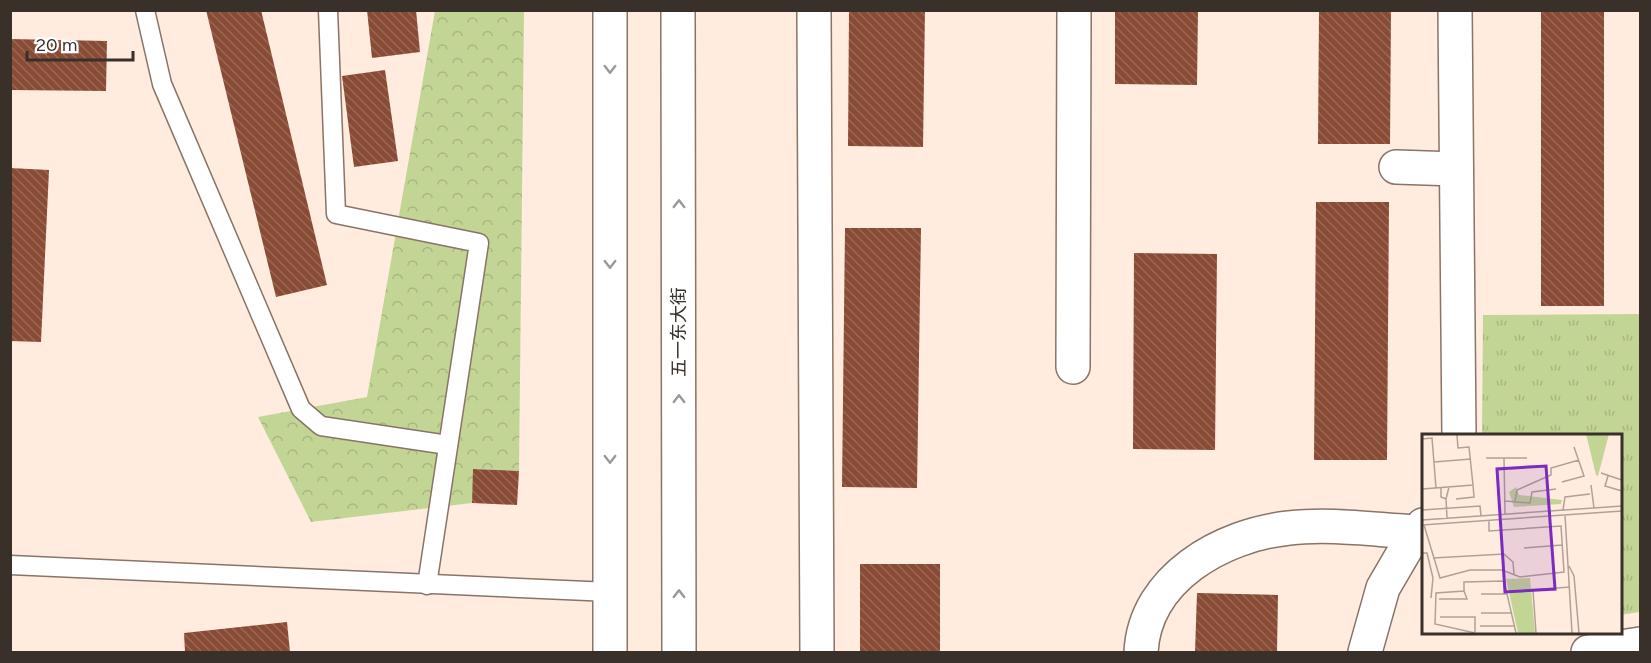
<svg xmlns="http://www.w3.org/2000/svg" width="1651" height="663" font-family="Figtree,'Noto Sans SC',sans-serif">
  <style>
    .grass { fill: url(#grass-tufts) }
    .forest { fill: url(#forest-crowns) }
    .building { fill: url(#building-back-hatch) }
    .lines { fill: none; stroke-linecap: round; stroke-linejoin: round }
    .lane-casing { stroke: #897466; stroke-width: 21 }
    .street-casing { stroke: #897466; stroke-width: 36 }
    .primary-casing { stroke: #897466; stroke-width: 36 }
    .lane { stroke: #fff; stroke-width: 18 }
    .street { stroke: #fff; stroke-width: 33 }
    .primary { stroke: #fff; stroke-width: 33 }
    .oneway { stroke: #9c9894 }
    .labels { text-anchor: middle; stroke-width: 6; stroke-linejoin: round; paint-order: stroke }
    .street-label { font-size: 18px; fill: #39302a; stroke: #fff }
    .inset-road { fill: none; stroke: #b0a197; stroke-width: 1.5 }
    .view { fill: #7b2cbf; fill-opacity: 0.15; stroke: #7b2cbf; stroke-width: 3 }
    .inset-edge { fill: none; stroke: #39302a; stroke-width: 3 }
  </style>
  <defs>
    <pattern id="grass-tufts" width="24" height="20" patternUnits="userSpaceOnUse" patternTransform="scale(1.5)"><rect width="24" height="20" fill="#c3d595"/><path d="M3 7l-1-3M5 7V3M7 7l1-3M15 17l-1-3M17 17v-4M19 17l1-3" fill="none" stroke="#a8b781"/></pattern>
    <pattern id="forest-crowns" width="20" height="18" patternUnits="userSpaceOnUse" patternTransform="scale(1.5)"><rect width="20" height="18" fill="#c3d595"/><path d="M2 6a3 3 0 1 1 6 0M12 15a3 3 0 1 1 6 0" fill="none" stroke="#a8b781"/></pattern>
    <pattern id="building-back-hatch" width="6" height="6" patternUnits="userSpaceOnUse" patternTransform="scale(1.5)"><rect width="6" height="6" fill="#8a4b35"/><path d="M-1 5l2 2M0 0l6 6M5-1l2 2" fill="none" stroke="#986858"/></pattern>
  </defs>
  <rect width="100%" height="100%" fill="#ffecdf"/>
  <polygon class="grass" points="1640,314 1640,612 1620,615 1620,435 1482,435 1483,315"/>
  <polygon class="forest" points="435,11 524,11 519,471 474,469 472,503 311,522 258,417 367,397"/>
  <g class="building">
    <polygon points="206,10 261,10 327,285 276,297"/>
    <polygon points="367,10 416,10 420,52 372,58"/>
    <polygon points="849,10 925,10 923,147 848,146"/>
    <polygon points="1115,10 1198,10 1197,85 1115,84"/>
    <polygon points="1319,10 1391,10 1390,144 1318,144"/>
    <rect x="1541" y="10" width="63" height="296"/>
    <polygon points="10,39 107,41 106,91 10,90"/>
    <polygon points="385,70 398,161 354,167 342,76"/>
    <polygon points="10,168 49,170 41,342 10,341"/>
    <polygon points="1316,202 1389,202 1387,460 1314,460"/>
    <polygon points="845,228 921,228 917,488 842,487"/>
    <polygon points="1134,253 1217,254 1215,450 1133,449"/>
    <polygon points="473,469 519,471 517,505 472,503"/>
    <rect x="860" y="564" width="80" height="88"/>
    <polygon points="1197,593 1278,595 1277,652 1195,652"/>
    <polygon points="287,622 290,652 185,652 184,633"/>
  </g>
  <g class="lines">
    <g class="lane-casing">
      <g id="lane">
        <polyline points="145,10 162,84 301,409 321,426 448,445"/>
        <polyline points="328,10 336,214 479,243 427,585"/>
        <polyline points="10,565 610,592"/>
      </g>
    </g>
    <g class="street-casing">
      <g id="street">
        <polyline points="814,10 817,652"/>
        <polyline points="1455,10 1459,435"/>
        <polyline points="1396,167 1456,169"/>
        <polyline points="1073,367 1074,10"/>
        <path d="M 1141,652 C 1145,578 1222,535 1289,528 C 1331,523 1376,530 1418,532"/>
        <polyline points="1365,652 1383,588 1411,540 1423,525"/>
        <polyline points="1588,652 1640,644"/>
      </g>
    </g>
    <g class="primary-casing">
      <g id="primary">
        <polyline points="610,10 610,652"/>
        <polyline points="678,10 679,652"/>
      </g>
    </g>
    <use href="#lane" class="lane"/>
    <use href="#street" class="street"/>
    <use href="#primary" class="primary"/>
  </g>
  <defs><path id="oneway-chevron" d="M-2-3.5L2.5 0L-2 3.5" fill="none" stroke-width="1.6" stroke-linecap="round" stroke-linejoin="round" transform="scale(1.5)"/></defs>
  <g class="oneway">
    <use href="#oneway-chevron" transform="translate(610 69) rotate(90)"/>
    <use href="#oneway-chevron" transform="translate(679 204) rotate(-90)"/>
    <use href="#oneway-chevron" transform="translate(610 264) rotate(90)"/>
    <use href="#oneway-chevron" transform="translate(679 399) rotate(-90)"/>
    <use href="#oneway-chevron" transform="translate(610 459) rotate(90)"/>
    <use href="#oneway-chevron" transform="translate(679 594) rotate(-90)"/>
  </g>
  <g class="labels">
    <g class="street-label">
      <text transform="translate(679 332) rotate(-90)" y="6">五一东大街</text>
    </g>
  </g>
  <g transform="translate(1422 434)">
    <rect width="200" height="200" fill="#ffecdf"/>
    <path d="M 108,144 L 113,199 L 96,199 L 84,145 Z" fill="#c3d595"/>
    <path d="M 164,0 L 187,0 L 176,42 L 174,41 ZM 94,53 L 97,61 L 140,66 L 139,70 L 92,73 L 87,58 Z" fill="#c3d595"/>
    <path class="inset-road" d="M 0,5 L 10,4 L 14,54M 64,24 L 105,24M 82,24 L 83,80M 12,28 L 49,25M 179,39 L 200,46M 186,42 L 183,52 L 200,57M 140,48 L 162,42 L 152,13M 169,51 L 172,74M 19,54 L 19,63 L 24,65 L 27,53M 0,55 L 51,51 L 47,13 L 36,14 L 35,1M 24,65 L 25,84M 34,65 L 52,63 L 51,51M 83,67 L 108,69 L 110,58 L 134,55M 93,67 L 95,56 L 129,41 L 129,34 L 157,26M 0,76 L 58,72 L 59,82M 141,76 L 143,63 L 168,60M 143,81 L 150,199M 0,86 L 200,72M 0,91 L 200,77M 2,91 L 18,144 L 48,136 L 80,136 L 98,143 L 142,138 L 139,92 L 67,97 L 67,87M 102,114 L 140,111M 0,119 L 5,119 L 11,144 L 9,164M 11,124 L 82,120 L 91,128 L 92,140M 147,132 L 152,142 L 157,199M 59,160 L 85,160M 17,165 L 45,165 L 42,157M 59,179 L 90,179M 18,183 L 53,183 L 53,198M 58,192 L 93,192M 53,199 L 13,190 L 14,159 L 42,157 L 42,148 L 82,147 L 94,199M 114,199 L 111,156 L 148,153"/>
    <path class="view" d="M 124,32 L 133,155 L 83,158 L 75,35 Z"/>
    <rect width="200" height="200" class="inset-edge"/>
  </g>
  <rect width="1651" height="663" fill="none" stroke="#39302a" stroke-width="24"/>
  <path d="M27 51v9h106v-9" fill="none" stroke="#39302a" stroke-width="3"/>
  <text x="36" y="51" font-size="18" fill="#39302a" stroke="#ffffff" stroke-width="4.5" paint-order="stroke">20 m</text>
</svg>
